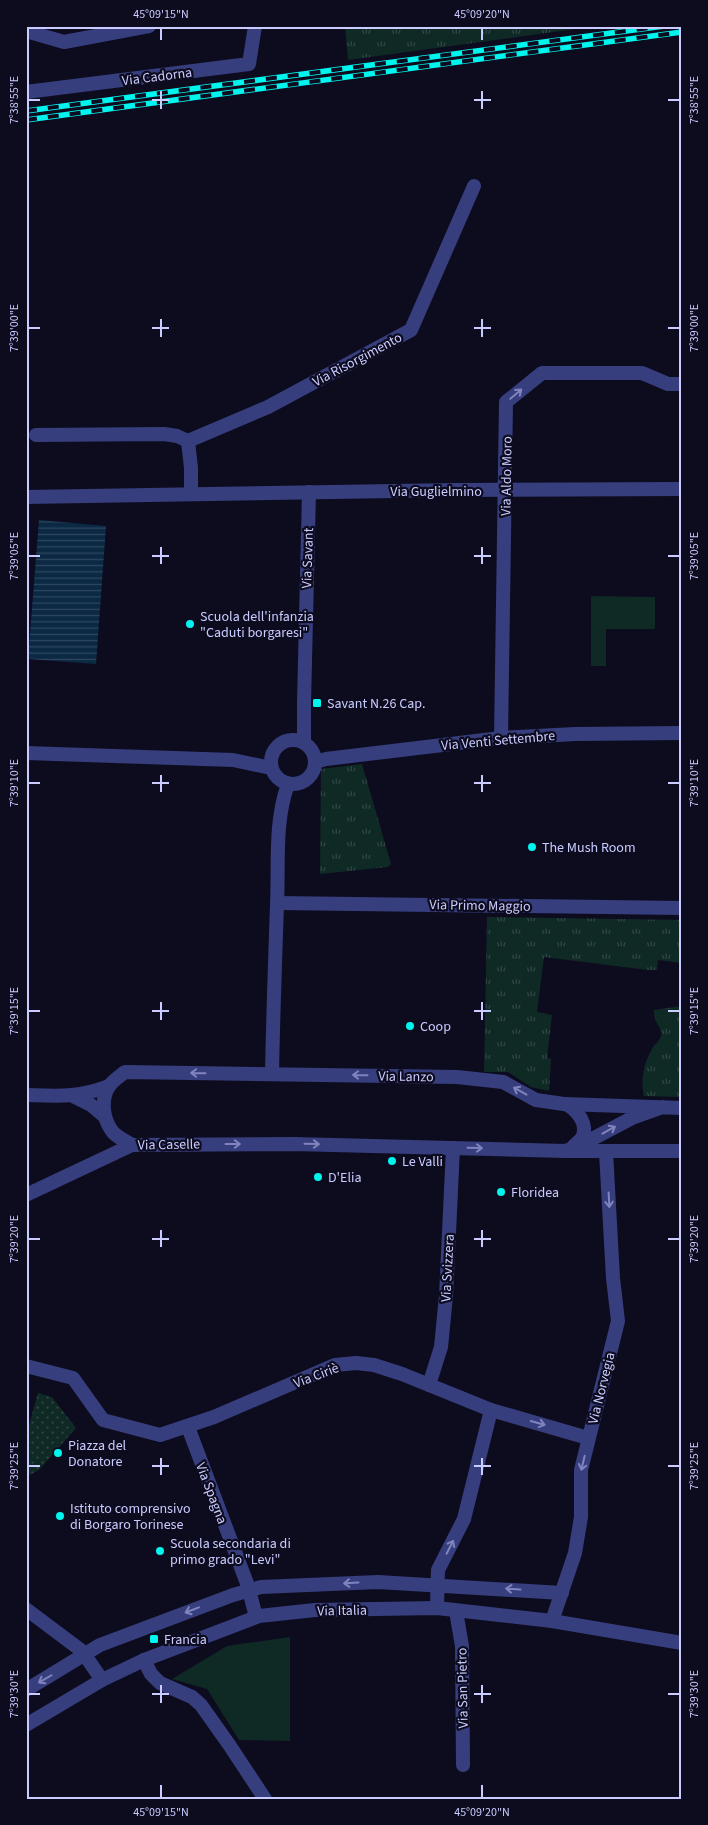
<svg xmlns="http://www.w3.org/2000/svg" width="708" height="1825" font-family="'Source Sans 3',sans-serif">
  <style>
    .grass { fill: url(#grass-tufts) }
    .park { fill: #0f2925 }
    .garden { fill: url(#garden-dots) }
    .water { fill: url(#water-rules) }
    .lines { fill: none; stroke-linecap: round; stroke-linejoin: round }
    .minor { stroke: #373e7e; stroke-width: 14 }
    .tertiary { stroke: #373e7e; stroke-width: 14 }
    .rail-casing { stroke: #00f5ee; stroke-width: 5.5 }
    .rail { stroke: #0d0c1f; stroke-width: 4; stroke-dasharray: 11; stroke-linecap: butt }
    .oneway { stroke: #8084be }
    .ticks { fill: none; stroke: #cacbff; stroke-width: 2 }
    .poi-dot { fill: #00f5ee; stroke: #0d0c1f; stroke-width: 2 }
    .labels { text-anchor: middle; stroke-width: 4.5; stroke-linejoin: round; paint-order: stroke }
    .street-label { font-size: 14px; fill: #cacbff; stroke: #0d0c1f }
    .poi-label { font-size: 14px; fill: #cacbff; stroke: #0d0c1f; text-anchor: start }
    .neatline { fill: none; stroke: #cacbff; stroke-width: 2 }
    .ticks-label { font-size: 12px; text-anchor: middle; fill: #cacbff }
  </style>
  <defs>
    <pattern id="grass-tufts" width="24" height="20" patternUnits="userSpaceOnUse" patternTransform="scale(1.25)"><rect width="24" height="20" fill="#0f2925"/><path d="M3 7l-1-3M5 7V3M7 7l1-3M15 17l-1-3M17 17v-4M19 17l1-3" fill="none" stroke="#314746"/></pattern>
    <pattern id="garden-dots" width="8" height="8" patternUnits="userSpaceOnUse" patternTransform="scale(1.25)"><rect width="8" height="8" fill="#0f2925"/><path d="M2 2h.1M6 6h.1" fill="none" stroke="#314746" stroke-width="1.8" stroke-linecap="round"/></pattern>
    <pattern id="water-rules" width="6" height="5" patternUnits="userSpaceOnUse" patternTransform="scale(1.25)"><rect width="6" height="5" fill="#0c2944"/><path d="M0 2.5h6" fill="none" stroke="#2e4760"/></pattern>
  </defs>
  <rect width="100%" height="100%" fill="#0d0c1f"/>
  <g class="grass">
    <polygon points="345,26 597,26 348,60"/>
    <polygon points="362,764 391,864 388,867 320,874 321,769"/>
    <polygon points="487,917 682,920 682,963 658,960 657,970 648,970 544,957 537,1012 552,1015 547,1058 551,1059 549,1091 531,1087 508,1072 484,1072"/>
    <path d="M 682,1006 L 682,1097 L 644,1096 C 640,1080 644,1063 652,1049 C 654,1045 660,1041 661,1036 C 663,1029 653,1022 654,1010 Z"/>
  </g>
  <g class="park">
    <polygon points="591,596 655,597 655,629 606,629 606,666 591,666"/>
    <polygon points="290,1637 290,1741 239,1740 207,1689 172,1679 227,1646"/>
  </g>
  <polygon class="garden" points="38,1393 52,1397 76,1428 39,1470 26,1477 26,1436"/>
  <polygon class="water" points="39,520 106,526 96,664 28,659"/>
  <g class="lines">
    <g class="minor">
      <polyline points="26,31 64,42 149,26"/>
      <polyline points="26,92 249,64 255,26"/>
      <polyline points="36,435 164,434 177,436 188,441"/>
      <polyline points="191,494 191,468 188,441 268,407 411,330 474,186"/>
      <polyline points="26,497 457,490 682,489"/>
      <polyline points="501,738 506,402 542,373 642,373 668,384 682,384"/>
      <circle cx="293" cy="762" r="22"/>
      <polyline points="304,743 304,703 309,492"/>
      <polyline points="26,753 233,760 271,768"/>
      <polyline points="315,762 326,759 501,738 575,734 682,733"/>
      <polyline points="277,903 682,908"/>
      <path d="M 272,1074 C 273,1018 275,962 277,905 C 279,865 274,823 288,784"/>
      <polyline points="565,1151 682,1151"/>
      <polyline points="26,1195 132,1145"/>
      <polyline points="26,1366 73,1378 103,1420 160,1435 214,1417 335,1365 356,1363 374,1365 402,1374 491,1410 588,1438"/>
      <polyline points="429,1385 441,1347 446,1296 453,1148"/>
      <polyline points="188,1427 248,1586 256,1617"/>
      <polyline points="437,1608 438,1570 464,1519 491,1410"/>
      <polyline points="26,1609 82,1651 102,1680"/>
      <polyline points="456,1611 462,1646 463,1765"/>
      <polyline points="552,1621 575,1553 581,1517 581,1470 618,1321 613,1278 606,1152"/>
      <polyline points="144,1660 151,1674 160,1683 192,1697 201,1705 230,1746 265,1799"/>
      <polyline points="26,1690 100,1645 233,1595 261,1587 378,1582 562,1593"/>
    </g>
    <g class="tertiary">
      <path d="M 26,1095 C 59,1096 77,1098 109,1086"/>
      <polyline points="73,1096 91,1105 104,1116"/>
      <path d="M 566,1104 C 577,1110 589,1124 582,1138 C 580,1141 575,1144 573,1147"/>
      <path d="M 663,1107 L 632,1118 L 575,1148 L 565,1151 L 294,1144 L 132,1145 C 126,1141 116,1137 112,1131 C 103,1119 100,1098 110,1085 C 114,1080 120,1076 125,1072 L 457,1077 L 503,1082 L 536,1100 L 564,1104 L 682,1108"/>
      <polyline points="26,1725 102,1680 144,1660 259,1616 315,1610 437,1608 552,1621 682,1643"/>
    </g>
    <g class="rail-casing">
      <g id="rail">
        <polyline points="26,111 664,26"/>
        <polyline points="26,120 682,32"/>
      </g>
    </g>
    <use href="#rail" class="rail"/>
  </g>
  <defs><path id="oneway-shaft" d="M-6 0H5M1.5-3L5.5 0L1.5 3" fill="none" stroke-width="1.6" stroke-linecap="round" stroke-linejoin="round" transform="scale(1.25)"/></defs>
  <g class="oneway">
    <use href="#oneway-shaft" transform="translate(516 394) rotate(-40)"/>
    <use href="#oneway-shaft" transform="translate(198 1073) rotate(-179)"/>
    <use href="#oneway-shaft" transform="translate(360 1075) rotate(-179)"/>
    <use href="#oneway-shaft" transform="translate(520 1091) rotate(-151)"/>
    <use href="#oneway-shaft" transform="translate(609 1130) rotate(-29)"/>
    <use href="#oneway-shaft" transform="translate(233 1144)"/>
    <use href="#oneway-shaft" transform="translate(312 1144) rotate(1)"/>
    <use href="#oneway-shaft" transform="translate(475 1148) rotate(1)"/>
    <use href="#oneway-shaft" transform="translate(609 1200) rotate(87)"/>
    <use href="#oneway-shaft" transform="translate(538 1423) rotate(16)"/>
    <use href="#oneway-shaft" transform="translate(583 1463) rotate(103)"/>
    <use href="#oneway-shaft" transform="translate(450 1547) rotate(-63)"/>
    <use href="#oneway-shaft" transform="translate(351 1583) rotate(177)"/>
    <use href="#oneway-shaft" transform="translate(513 1589) rotate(-176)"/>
    <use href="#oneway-shaft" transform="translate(192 1610) rotate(159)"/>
    <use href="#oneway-shaft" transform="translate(45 1679) rotate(150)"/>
  </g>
  <path class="ticks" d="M 161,28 L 161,40M 482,28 L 482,40M 161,91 L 161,109M 482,91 L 482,109M 28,100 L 40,100M 152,100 L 169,100M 474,100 L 491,100M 668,100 L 680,100M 161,319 L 161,337M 482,319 L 482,337M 28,328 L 40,328M 152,328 L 169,328M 474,328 L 491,328M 668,328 L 680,328M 161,547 L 161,564M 482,547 L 482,564M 28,556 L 40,556M 152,556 L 169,556M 474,556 L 491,556M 668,556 L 680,556M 161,775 L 161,792M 482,775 L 482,792M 28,783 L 40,783M 152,783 L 169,783M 474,783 L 491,783M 668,783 L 680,783M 161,1002 L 161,1020M 482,1002 L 482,1020M 28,1011 L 40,1011M 152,1011 L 169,1011M 474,1011 L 491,1011M 668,1011 L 680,1011M 161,1230 L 161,1247M 482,1230 L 482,1247M 28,1239 L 40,1239M 152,1239 L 169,1239M 474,1239 L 491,1239M 668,1239 L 680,1239M 161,1458 L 161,1475M 482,1458 L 482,1475M 28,1466 L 40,1466M 152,1466 L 169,1466M 474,1466 L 491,1466M 668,1466 L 680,1466M 161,1685 L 161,1703M 482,1685 L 482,1703M 28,1694 L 40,1694M 152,1694 L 169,1694M 474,1694 L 491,1694M 668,1694 L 680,1694M 161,1785 L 161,1798M 482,1785 L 482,1798"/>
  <g class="poi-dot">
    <circle cx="190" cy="624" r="5"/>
    <rect x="312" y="698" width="10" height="10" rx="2.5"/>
    <circle cx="532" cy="847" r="5"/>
    <circle cx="410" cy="1026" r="5"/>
    <circle cx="392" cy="1161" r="5"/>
    <circle cx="318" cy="1177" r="5"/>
    <circle cx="501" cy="1192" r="5"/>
    <circle cx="58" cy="1453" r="5"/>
    <circle cx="60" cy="1516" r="5"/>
    <circle cx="160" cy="1551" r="5"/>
    <rect x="149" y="1634" width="10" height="10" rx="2.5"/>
  </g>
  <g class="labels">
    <g class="street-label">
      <text transform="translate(157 76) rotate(-7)" y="5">Via Cadorna</text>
      <text transform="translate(357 359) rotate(-28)" y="5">Via Risorgimento</text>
      <text transform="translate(506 476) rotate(-89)" y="5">Via Aldo Moro</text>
      <text x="436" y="496">Via Guglielmino</text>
      <text transform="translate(307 558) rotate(-88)" y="5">Via Savant</text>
      <text transform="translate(498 740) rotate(-5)" y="5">Via Venti Settembre</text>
      <text transform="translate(480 905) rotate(1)" y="5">Via Primo Maggio</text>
      <text transform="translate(406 1076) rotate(1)" y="5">Via Lanzo</text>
      <text transform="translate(169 1144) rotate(-1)" y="5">Via Caselle</text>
      <text transform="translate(447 1268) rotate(-87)" y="5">Via Svizzera</text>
      <text transform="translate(316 1375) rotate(-21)" y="5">Via Ciriè</text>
      <text transform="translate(601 1388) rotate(-76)" y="5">Via Norvegia</text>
      <text transform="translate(212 1493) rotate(69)" y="5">Via Spagna</text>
      <text transform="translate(342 1610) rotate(-1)" y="5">Via Italia</text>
      <text transform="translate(462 1688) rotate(-91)" y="5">Via San Pietro</text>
    </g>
    <g class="poi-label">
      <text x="200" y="621">Scuola dell'infanzia<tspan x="200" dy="16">"Caduti borgaresi"</tspan></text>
      <text x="327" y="708">Savant N.26 Cap.</text>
      <text x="542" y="852">The Mush Room</text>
      <text x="420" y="1031">Coop</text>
      <text x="402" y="1166">Le Valli</text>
      <text x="328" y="1182">D'Elia</text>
      <text x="511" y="1197">Floridea</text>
      <text x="68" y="1450">Piazza del<tspan x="68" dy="16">Donatore</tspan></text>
      <text x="70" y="1513">Istituto comprensivo<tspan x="70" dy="16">di Borgaro Torinese</tspan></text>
      <text x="170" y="1548">Scuola secondaria di<tspan x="170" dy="16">primo grado "Levi"</tspan></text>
      <text x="164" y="1644">Francia</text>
    </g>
  </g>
  <rect width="708" height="1825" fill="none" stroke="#0d0c1f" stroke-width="55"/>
  <rect x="28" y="28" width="652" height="1770" class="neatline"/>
  <g class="ticks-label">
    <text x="161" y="18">45°09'15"N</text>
    <text x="482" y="18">45°09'20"N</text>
    <text transform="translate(694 100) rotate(-90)" y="4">7°38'55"E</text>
    <text transform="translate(14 100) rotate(-90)" y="4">7°38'55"E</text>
    <text transform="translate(14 328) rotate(-90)" y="4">7°39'00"E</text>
    <text transform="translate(694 328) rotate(-90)" y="4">7°39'00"E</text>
    <text transform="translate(14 556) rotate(-90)" y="4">7°39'05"E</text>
    <text transform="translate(694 556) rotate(-90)" y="4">7°39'05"E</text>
    <text transform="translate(694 783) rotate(-90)" y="4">7°39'10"E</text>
    <text transform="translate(14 783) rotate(-90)" y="4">7°39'10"E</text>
    <text transform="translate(694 1011) rotate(-90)" y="4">7°39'15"E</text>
    <text transform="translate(14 1011) rotate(-90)" y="4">7°39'15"E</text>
    <text transform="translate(694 1239) rotate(-90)" y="4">7°39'20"E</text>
    <text transform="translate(14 1239) rotate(-90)" y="4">7°39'20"E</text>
    <text transform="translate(14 1466) rotate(-90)" y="4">7°39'25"E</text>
    <text transform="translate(694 1466) rotate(-90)" y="4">7°39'25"E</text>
    <text transform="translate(14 1694) rotate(-90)" y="4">7°39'30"E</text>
    <text transform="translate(694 1694) rotate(-90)" y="4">7°39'30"E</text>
    <text x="161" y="1816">45°09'15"N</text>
    <text x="482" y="1816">45°09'20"N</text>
  </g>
</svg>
